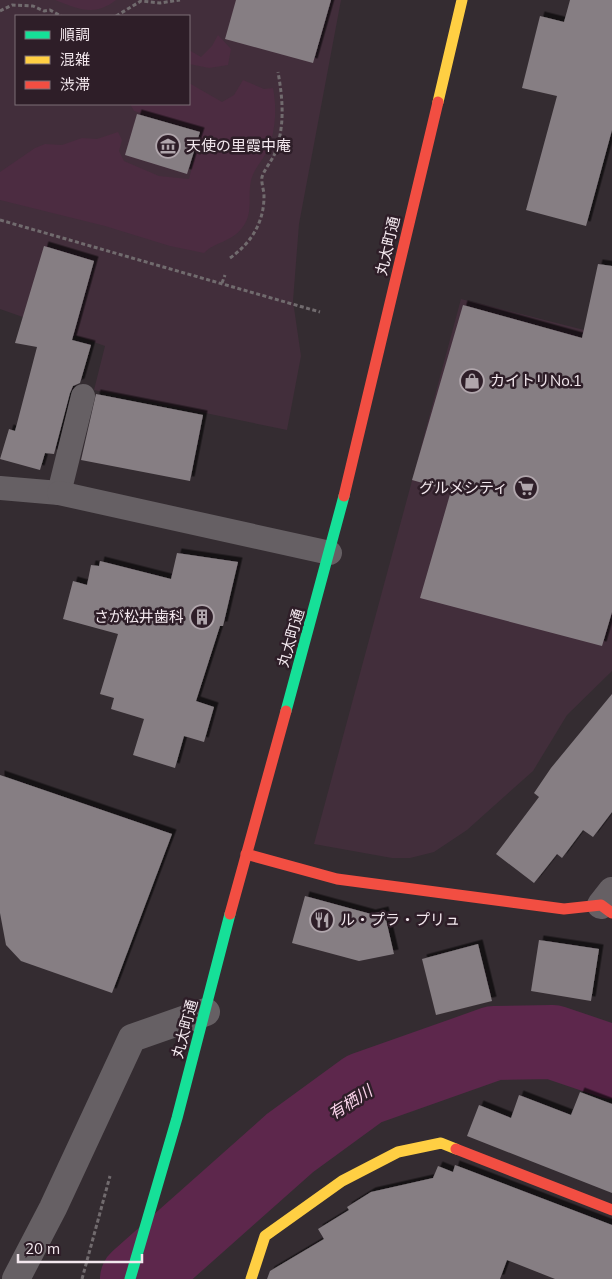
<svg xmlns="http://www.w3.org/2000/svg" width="612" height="1279" font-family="Mulish,'Noto Sans JP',sans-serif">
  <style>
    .built { fill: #422e3b; fill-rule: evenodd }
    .green { fill: #4c2c41 }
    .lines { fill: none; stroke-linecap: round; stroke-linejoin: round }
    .river { stroke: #5d274c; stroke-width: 74 }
    .building { fill: #867e83; filter: url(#shadow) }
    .path { stroke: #716b6e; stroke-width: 3; stroke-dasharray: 4 2.5; stroke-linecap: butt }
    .lane { stroke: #666064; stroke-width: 24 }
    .street { stroke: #666064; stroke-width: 28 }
    .fast { stroke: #16e098; stroke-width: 11 }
    .slow { stroke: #ffcf43; stroke-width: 11 }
    .jam { stroke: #f24e42; stroke-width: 11 }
    .labels { text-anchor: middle; stroke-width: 5; stroke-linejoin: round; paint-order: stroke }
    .poi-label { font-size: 15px; fill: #f3e8ee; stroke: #2e1e28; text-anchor: start }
    .street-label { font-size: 15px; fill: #f3e8ee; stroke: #2e1e28 }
    .water-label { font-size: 16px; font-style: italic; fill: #fad3ea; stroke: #2e1e28 }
  </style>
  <defs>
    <filter id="shadow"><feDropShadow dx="4.5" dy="-4.5" stdDeviation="0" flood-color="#0009"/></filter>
  </defs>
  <rect width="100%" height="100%" fill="#342c31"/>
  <g class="built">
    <path d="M 0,0 L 341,0 L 299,224 L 293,301 L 301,356 L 287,430 L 94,390 L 105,346 L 0,309 ZM 16,16 L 189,16 L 189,104 L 16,104 Z"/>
    <polygon points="461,299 612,337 612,671 567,715 533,771 467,830 434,852 410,858 392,858 314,844"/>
  </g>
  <g class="green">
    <path d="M 55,0 L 116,0 C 94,17 79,9 55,0 Z"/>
    <polygon points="218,35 231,49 228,65 209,68 189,64 189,50 201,57 212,46"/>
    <path d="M 243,80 L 264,89 L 273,88 C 277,108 276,134 266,153 C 262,161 255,168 252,177 C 246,195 255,212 242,228 C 230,243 216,241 204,253 L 170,246 L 105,226 L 0,200 L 0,172 L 35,148 L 45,144 L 62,145 L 82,138 L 97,139 L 118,132 L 122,140 L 119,151 L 124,161 L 159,176 L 189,179 L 201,131 L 134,111 L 130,104 L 189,104 L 189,83 L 222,102 L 234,95 Z"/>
  </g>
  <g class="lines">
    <polyline class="river" points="137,1279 290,1143 364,1089 494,1043 553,1042 612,1062"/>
  </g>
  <g class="building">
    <polygon points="236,0 331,0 313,63 225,39"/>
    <polygon points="570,0 612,0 612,130 586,226 526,210 557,96 522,88 540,16 564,22"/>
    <polygon points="137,114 200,132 187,174 125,155"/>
    <polygon points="44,246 94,261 72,340 91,345 80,383 73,386 70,393 54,454 45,453 40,470 0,459 9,429 15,431 37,347 15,343"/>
    <polygon points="598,264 612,266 612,612 602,646 420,598 451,491 412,480 463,305 582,338"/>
    <polygon points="96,394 203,415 190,481 81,460"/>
    <polygon points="177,553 238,562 223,626 220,626 196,701 214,707 204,742 184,736 175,768 133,755 144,719 111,709 114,698 100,694 118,634 63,619 73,581 87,585 91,565 99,566 100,561 171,579"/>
    <polygon points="612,694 612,812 593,837 583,830 562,858 557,854 534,883 496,854 539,797 534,793 551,768"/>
    <polygon points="0,775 172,834 112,993 21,961 6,945 0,913"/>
    <polygon points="305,896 371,914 384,911 394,954 359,961 292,943"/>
    <polygon points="539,940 599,949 591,1001 531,991"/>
    <polygon points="478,944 492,1001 436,1015 422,959"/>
    <polygon points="580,1092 612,1104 612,1193 467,1136 479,1105 511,1118 519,1095 571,1115"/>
    <polygon points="455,1165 612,1225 612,1279 555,1279 507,1260 500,1279 267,1279 270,1271 324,1239 318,1229 349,1210 347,1207 371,1192 433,1178 438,1166 453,1172"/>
  </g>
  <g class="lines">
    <g class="path">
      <polyline points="0,11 12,5 33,6 44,11 50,10 61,16"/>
      <polyline points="116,16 141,1 160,3 180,0"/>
      <polyline points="0,220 320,312"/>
      <path d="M 230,258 C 251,243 264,223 264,196 C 264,190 261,183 262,177 C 265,168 272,161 275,153 C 285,126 283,100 278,72"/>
      <polyline points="222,283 225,275"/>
      <polyline points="82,1279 110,1176"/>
    </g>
    <g class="lane">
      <polyline points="0,488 59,493 83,396"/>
      <polyline points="59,493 330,553"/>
    </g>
    <g class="street">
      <polyline points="601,905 612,891"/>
      <polyline points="16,1279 53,1208 132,1038 206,1012"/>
    </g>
    <g class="fast">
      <polyline points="286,711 344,496"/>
      <polyline points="130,1279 177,1118 230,914"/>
    </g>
    <g class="slow">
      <polyline points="438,102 462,0"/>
      <polyline points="251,1279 265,1236 342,1181 398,1152 441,1143 456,1149"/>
    </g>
    <g class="jam">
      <polyline points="344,496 438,102"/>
      <polyline points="246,854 337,879 564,909 601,905 612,913"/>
      <polyline points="230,914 286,711"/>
      <polyline points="456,1149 612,1210"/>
    </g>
  </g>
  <defs>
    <g id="museum-ring" transform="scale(1.25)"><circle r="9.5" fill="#2e1e28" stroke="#b0a6ac" stroke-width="1.5"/><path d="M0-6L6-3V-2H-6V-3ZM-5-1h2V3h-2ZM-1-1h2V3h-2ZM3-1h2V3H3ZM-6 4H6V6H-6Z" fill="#b0a6ac"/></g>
    <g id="shop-ring" transform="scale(1.25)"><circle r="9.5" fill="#2e1e28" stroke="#b0a6ac" stroke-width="1.5"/><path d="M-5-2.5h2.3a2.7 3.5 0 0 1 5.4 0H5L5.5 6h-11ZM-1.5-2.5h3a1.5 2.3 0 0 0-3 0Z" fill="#b0a6ac"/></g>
    <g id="supermarket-ring" transform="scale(1.25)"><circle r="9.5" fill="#2e1e28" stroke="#b0a6ac" stroke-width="1.5"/><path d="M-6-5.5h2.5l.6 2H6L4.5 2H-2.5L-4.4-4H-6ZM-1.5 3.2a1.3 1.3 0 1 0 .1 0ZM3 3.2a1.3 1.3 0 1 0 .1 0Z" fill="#b0a6ac"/></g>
    <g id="building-ring" transform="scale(1.25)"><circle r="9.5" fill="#2e1e28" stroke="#b0a6ac" stroke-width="1.5"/><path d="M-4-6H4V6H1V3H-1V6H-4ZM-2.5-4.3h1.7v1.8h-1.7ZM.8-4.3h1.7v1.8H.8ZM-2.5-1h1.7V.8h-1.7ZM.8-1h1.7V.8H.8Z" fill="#b0a6ac"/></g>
    <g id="restaurant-ring" transform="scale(1.25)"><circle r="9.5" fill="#2e1e28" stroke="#b0a6ac" stroke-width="1.5"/><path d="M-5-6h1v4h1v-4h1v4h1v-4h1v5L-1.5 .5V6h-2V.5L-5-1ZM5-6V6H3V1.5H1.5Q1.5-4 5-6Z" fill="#b0a6ac"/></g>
  </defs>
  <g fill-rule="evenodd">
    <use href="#museum-ring" x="168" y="146"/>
    <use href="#shop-ring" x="472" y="381"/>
    <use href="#supermarket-ring" x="526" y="488"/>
    <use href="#building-ring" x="202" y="617"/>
    <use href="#restaurant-ring" x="322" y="920"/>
  </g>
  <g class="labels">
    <g class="poi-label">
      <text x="186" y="151">天使の里霞中庵</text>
      <text x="490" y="386">カイトリNo.1</text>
      <text x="508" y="493" text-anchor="end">グルメシティ</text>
      <text x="184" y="622" text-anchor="end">さが松井歯科</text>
      <text x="340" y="925">ル・プラ・プリュ</text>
    </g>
    <g class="street-label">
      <text transform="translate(388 246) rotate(-77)" y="5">丸太町通</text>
      <text transform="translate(291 638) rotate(-74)" y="5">丸太町通</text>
      <text transform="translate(185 1029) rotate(-75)" y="5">丸太町通</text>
    </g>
    <g class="water-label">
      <text transform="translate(350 1102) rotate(-33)" y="6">有栖川</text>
    </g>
  </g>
  <rect x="15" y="15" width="175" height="90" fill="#2e1e28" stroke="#7d6f77"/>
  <rect x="25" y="31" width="25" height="8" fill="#16e098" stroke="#7d6f77"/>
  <text x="60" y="40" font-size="15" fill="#f3e8ee">順調</text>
  <rect x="25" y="56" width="25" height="8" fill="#ffcf43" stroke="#7d6f77"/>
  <text x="60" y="65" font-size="15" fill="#f3e8ee">混雑</text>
  <rect x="25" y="81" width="25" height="8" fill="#f24e42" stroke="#7d6f77"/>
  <text x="60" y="90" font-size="15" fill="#f3e8ee">渋滞</text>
  <path d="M18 1254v8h124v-8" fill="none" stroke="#f3e8ee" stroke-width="2.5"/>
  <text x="25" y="1254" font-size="15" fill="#f3e8ee" stroke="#2e1e28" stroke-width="4" paint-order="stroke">20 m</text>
</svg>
